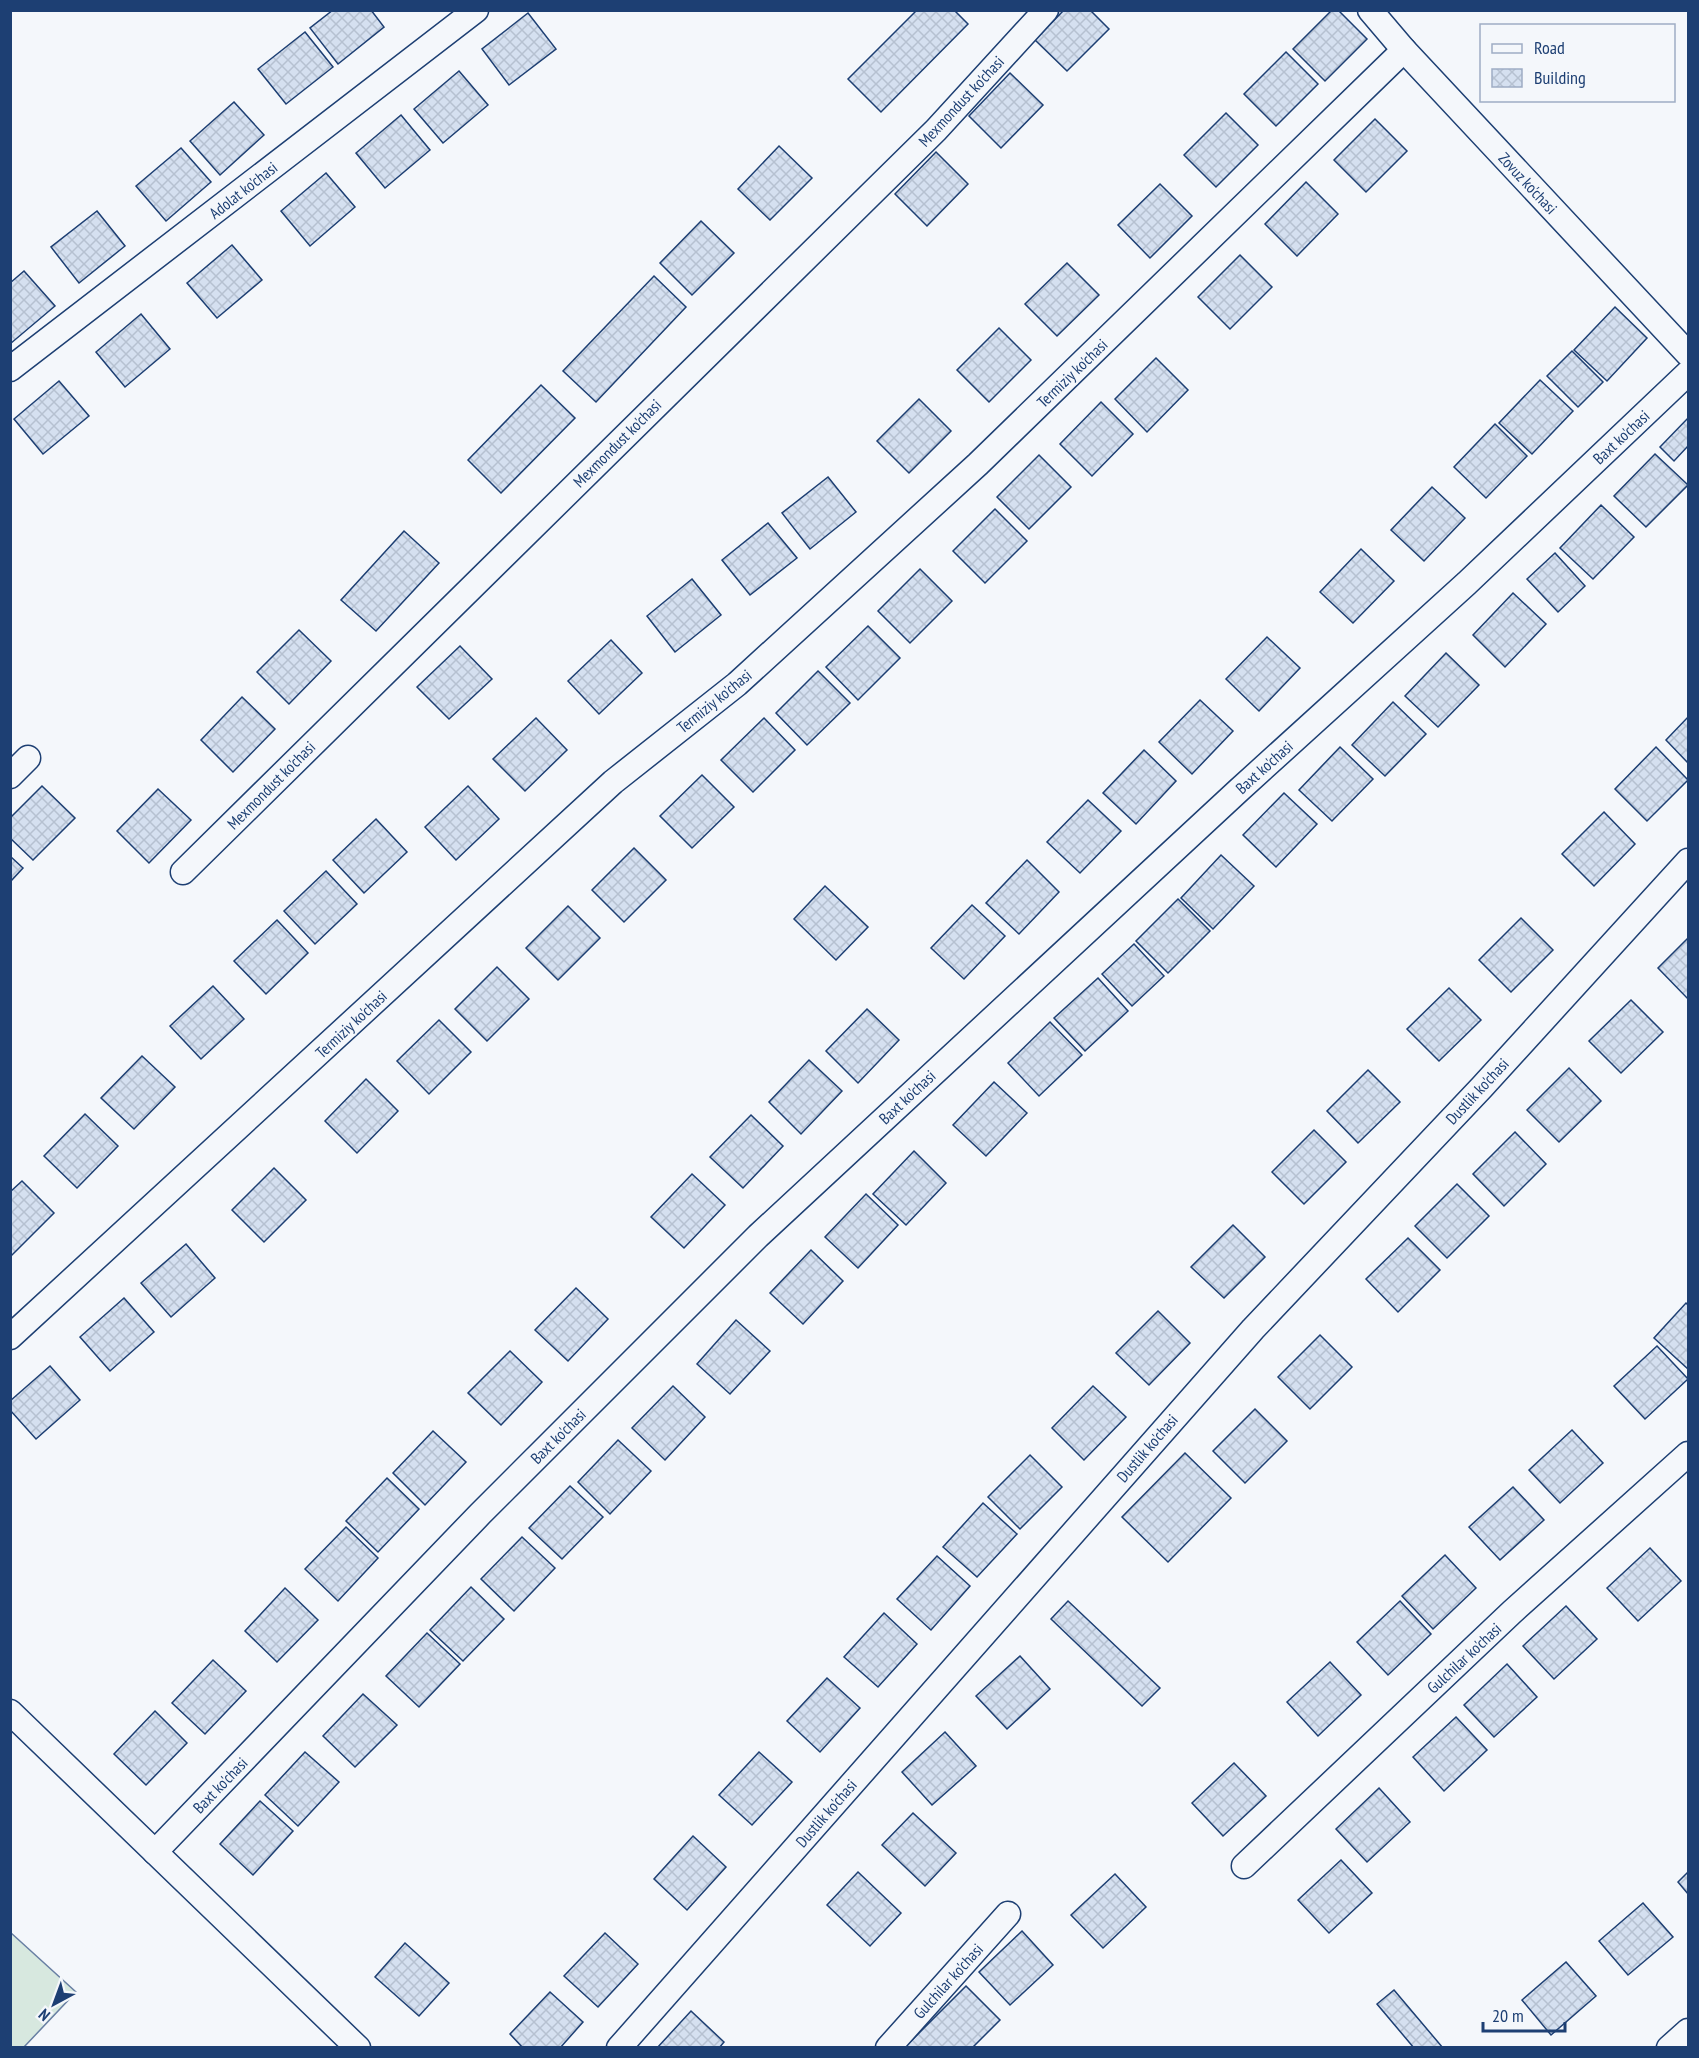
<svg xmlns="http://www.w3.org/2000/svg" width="1699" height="2058" font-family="'PT Sans Narrow',sans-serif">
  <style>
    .green { fill: #d7e8df; stroke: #687fa3; stroke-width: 1.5 }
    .building { fill: url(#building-cross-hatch); stroke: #1d3f73; stroke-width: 1.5 }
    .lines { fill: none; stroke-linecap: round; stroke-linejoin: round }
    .minor-casing { stroke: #1d3f73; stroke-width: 27 }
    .minor { stroke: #f4f7fb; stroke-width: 24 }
    .labels { text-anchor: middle; stroke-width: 4.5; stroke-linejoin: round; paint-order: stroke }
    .street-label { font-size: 16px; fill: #1d3f73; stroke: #f4f7fb }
  </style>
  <defs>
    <pattern id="building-cross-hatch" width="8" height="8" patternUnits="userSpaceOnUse" patternTransform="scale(1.5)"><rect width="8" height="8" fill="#d5e0f0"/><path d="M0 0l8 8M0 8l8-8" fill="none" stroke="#b6c1d1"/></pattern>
  </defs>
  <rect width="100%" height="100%" fill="#f4f7fb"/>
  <polygon class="green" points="10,1932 76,1992 24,2047 11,2047"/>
  <g class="building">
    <polygon points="333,10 371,10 384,27 338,64 310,28"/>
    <polygon points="917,10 954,10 968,24 881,112 848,79"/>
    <polygon points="1064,10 1090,10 1109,29 1067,71 1035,40"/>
    <polygon points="1332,10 1338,10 1367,39 1325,81 1293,49"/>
    <polygon points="528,13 556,49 509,85 482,49"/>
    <polygon points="305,32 333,67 286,104 258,69"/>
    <polygon points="1286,52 1318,84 1276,126 1244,94"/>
    <polygon points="459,71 488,105 443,143 414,109"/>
    <polygon points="1010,73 1043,105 1001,148 969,116"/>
    <polygon points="234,102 264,135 220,175 190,141"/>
    <polygon points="1226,113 1258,145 1216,187 1184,155"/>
    <polygon points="401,115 430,150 385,188 356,153"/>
    <polygon points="1375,119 1407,151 1366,192 1334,160"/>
    <polygon points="779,146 812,178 770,220 738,189"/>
    <polygon points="181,148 211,182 166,221 136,186"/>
    <polygon points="936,152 968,184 927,226 895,194"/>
    <polygon points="326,173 355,207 310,246 281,211"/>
    <polygon points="1306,182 1338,214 1297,256 1265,224"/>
    <polygon points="1160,184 1192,216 1150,258 1118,225"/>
    <polygon points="97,211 125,246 79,283 51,247"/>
    <polygon points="701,221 734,253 692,295 660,263"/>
    <polygon points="232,245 262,280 217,318 187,283"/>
    <polygon points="1240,255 1272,287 1230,329 1198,297"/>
    <polygon points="1067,263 1099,295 1057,336 1025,304"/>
    <polygon points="24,271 55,306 10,344 10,283"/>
    <polygon points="654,276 686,307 596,402 563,371"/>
    <polygon points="1615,307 1647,338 1607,381 1574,350"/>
    <polygon points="141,314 170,349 125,387 96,352"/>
    <polygon points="999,328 1031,360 989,402 957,370"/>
    <polygon points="1572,351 1603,382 1578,407 1547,376"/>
    <polygon points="1156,358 1188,390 1147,432 1115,399"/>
    <polygon points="1540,380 1573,411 1532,454 1499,423"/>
    <polygon points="59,381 89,416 43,454 14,419"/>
    <polygon points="541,385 575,418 501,493 468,460"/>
    <polygon points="919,399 951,431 909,473 877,441"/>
    <polygon points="1101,402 1133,434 1092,476 1060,444"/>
    <polygon points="1688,418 1688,446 1674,461 1660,447"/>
    <polygon points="1495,424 1527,456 1486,498 1454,467"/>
    <polygon points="1655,454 1688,485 1646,527 1614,496"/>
    <polygon points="1039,455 1071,487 1029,529 997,497"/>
    <polygon points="828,477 856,512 810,549 782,513"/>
    <polygon points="1432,487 1465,518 1424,561 1391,530"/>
    <polygon points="1601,505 1634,537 1593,579 1560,548"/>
    <polygon points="995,509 1027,541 985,583 953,551"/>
    <polygon points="768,523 797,558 750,595 722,560"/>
    <polygon points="404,531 439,563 376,631 341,600"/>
    <polygon points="1361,549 1394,581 1353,623 1320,592"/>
    <polygon points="1555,553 1585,586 1558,612 1527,579"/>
    <polygon points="920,569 952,601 910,643 878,611"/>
    <polygon points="692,579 721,615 675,652 647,616"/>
    <polygon points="1513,593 1546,624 1505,667 1473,635"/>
    <polygon points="868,626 900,658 858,700 826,667"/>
    <polygon points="299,630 331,661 289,704 257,672"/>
    <polygon points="1267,637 1300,668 1259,711 1226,679"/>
    <polygon points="611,640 642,673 599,714 568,681"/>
    <polygon points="460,646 492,679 449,719 417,687"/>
    <polygon points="1446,653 1479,685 1438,727 1405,696"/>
    <polygon points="818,671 850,703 807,745 776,713"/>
    <polygon points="242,697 275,729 233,772 201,740"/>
    <polygon points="1200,700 1233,731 1192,774 1159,742"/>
    <polygon points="1393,702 1426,734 1385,776 1352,745"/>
    <polygon points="1688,717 1688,763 1666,740"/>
    <polygon points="536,718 567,750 525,791 493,759"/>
    <polygon points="764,718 795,750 753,792 721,760"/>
    <polygon points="1340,747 1373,779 1332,821 1299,790"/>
    <polygon points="1656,747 1688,780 1647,821 1615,789"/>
    <polygon points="1144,750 1176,781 1136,824 1103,793"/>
    <polygon points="702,775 734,807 692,848 660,816"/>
    <polygon points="42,786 75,818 33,860 10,838 10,818"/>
    <polygon points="468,786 499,819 456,860 425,827"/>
    <polygon points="158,789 191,820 149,863 117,831"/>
    <polygon points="1284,793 1317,824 1276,867 1243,835"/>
    <polygon points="1088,800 1121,831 1080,873 1047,842"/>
    <polygon points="1604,812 1635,844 1594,886 1562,854"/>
    <polygon points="376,819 407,852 364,893 333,860"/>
    <polygon points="634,848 666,880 624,922 592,890"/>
    <polygon points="1221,855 1254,886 1213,929 1181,898"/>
    <polygon points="10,856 23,868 10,882"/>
    <polygon points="1027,860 1059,892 1019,934 986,903"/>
    <polygon points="326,871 357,904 315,944 284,911"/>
    <polygon points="825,886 868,927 836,960 794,919"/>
    <polygon points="1178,899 1210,931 1168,973 1136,941"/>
    <polygon points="972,905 1005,936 964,979 931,948"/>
    <polygon points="568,906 600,938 558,980 526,948"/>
    <polygon points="1521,918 1553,950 1511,992 1479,960"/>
    <polygon points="277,920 308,953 266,994 234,961"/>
    <polygon points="1688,938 1688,999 1658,968"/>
    <polygon points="1134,944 1164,976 1132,1006 1102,974"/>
    <polygon points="497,967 529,999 487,1041 455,1009"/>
    <polygon points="1098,978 1128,1011 1085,1051 1054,1018"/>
    <polygon points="213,986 244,1019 201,1059 170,1026"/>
    <polygon points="1449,988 1481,1020 1439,1061 1407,1029"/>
    <polygon points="1631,1000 1663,1032 1621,1073 1589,1041"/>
    <polygon points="867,1009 899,1040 858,1083 826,1051"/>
    <polygon points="439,1020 471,1052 429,1094 397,1061"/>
    <polygon points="1050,1022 1082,1055 1039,1096 1008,1063"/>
    <polygon points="142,1056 175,1087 134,1129 101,1098"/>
    <polygon points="809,1060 842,1091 801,1134 769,1102"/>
    <polygon points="1569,1068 1601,1101 1559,1142 1527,1110"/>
    <polygon points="1368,1070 1400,1102 1358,1143 1327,1111"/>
    <polygon points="366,1079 398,1111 357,1153 325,1121"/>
    <polygon points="994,1082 1027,1113 986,1156 953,1125"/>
    <polygon points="85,1114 118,1146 77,1188 44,1156"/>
    <polygon points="751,1115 783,1146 743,1188 710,1157"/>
    <polygon points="1314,1130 1346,1162 1304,1204 1272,1172"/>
    <polygon points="1515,1132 1546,1164 1504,1206 1473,1174"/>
    <polygon points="914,1151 946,1183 906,1225 873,1194"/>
    <polygon points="274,1168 306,1200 264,1242 232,1210"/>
    <polygon points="692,1174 725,1205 684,1248 651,1217"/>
    <polygon points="22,1181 54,1213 12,1255 10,1253 10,1192"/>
    <polygon points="1457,1184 1489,1216 1447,1258 1415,1226"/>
    <polygon points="866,1194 898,1225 858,1268 825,1237"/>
    <polygon points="1233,1225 1265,1257 1224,1298 1191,1267"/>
    <polygon points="1408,1238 1440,1270 1398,1312 1366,1279"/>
    <polygon points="186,1244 215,1278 171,1317 141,1283"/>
    <polygon points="811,1250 843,1281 803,1324 770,1293"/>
    <polygon points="576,1288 608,1319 568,1361 535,1330"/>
    <polygon points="124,1298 154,1332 110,1371 80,1337"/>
    <polygon points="1686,1303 1688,1305 1688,1369 1654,1338"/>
    <polygon points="1158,1311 1190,1343 1149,1385 1116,1353"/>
    <polygon points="736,1320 770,1351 730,1394 697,1364"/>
    <polygon points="1320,1335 1352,1367 1310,1409 1278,1377"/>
    <polygon points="1657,1346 1688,1379 1645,1419 1614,1386"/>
    <polygon points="510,1351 542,1382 501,1425 468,1393"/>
    <polygon points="50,1366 80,1400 36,1439 10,1410 10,1401"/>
    <polygon points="673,1386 705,1417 665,1460 632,1428"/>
    <polygon points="1093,1386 1126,1417 1084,1460 1052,1428"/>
    <polygon points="1255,1409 1287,1441 1245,1483 1213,1451"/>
    <polygon points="1572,1430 1603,1463 1560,1503 1529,1470"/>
    <polygon points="433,1431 466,1462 425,1505 393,1473"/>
    <polygon points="618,1440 651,1471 610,1514 578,1482"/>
    <polygon points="1185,1453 1231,1498 1168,1562 1122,1517"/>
    <polygon points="1030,1455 1062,1487 1020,1529 988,1497"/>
    <polygon points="387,1478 419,1509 378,1552 346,1521"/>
    <polygon points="570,1486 603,1517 562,1559 529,1528"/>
    <polygon points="1513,1487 1544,1520 1500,1560 1469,1527"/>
    <polygon points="983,1503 1017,1534 977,1577 943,1547"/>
    <polygon points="346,1527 378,1558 338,1601 305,1569"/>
    <polygon points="522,1537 555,1568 514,1611 481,1579"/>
    <polygon points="1650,1548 1681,1581 1638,1621 1607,1588"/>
    <polygon points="1445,1555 1476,1588 1433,1629 1402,1596"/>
    <polygon points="937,1556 970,1586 931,1630 897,1599"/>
    <polygon points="471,1587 504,1619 463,1661 430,1630"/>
    <polygon points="285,1588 318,1620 277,1662 245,1631"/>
    <polygon points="1068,1601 1160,1688 1142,1706 1051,1619"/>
    <polygon points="1400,1601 1431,1634 1388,1675 1357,1642"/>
    <polygon points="1566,1606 1597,1639 1554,1679 1523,1646"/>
    <polygon points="884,1613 917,1644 878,1687 844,1657"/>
    <polygon points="427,1633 460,1664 419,1707 386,1676"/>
    <polygon points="1020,1656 1050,1689 1007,1729 976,1696"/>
    <polygon points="213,1660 246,1691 205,1734 172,1703"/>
    <polygon points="1330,1662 1361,1695 1318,1736 1287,1702"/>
    <polygon points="1507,1664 1537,1697 1494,1737 1464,1705"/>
    <polygon points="827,1678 860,1708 820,1752 787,1721"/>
    <polygon points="363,1694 397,1725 355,1767 323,1736"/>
    <polygon points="155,1711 187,1743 146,1785 114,1754"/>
    <polygon points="1456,1717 1487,1750 1444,1791 1413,1757"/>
    <polygon points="945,1732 976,1766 932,1805 902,1772"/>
    <polygon points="305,1752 339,1782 298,1826 265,1795"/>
    <polygon points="759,1752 792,1782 752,1825 719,1795"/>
    <polygon points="1234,1763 1266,1796 1223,1836 1192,1803"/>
    <polygon points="1379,1788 1410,1822 1367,1862 1336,1829"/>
    <polygon points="260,1801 293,1831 253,1875 220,1844"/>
    <polygon points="913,1813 956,1853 925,1886 882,1845"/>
    <polygon points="693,1836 726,1867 687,1910 654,1879"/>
    <polygon points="1341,1860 1372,1893 1329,1933 1298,1900"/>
    <polygon points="858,1872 901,1913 870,1946 827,1905"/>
    <polygon points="1688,1872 1688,1894 1678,1882"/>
    <polygon points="1115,1874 1146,1907 1103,1948 1071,1915"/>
    <polygon points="1643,1903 1673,1937 1628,1975 1599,1941"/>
    <polygon points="1022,1931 1053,1965 1010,2005 979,1972"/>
    <polygon points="605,1933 638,1964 598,2007 564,1976"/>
    <polygon points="405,1943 449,1983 419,2016 375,1977"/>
    <polygon points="1566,1962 1596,1996 1551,2035 1522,2000"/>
    <polygon points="966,1986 1000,2020 972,2048 904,2048"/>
    <polygon points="1394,1990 1443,2048 1414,2048 1377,2004"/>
    <polygon points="550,1992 583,2022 560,2048 523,2048 510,2034"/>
    <polygon points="691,2011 724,2042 719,2048 657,2048"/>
  </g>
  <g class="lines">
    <g class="minor-casing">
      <g id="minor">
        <polyline points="1370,10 1404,50 1688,354"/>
        <polyline points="10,369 476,10"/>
        <polyline points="10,776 28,758"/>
        <polyline points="183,872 936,130 1046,10"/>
        <polyline points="10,1337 613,782 737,684 978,464 1404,50"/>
        <polyline points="10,1712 358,2048"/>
        <polyline points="155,1852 480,1514 758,1236 1239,790 1467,583 1688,373"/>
        <polyline points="1244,1866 1512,1612 1688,1454"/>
        <polyline points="619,2048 1253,1329 1482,1087 1688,861"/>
        <polyline points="888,2048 1008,1914"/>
        <polyline points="1669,2048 1688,2031"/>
      </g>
    </g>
    <use href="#minor" class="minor"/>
  </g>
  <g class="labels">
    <g class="street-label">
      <text transform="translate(961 101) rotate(-47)" y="6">Mexmondust ko'chasi</text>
      <text transform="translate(1528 183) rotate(47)" y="6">Zovuz ko'chasi</text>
      <text transform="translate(243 190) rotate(-38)" y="6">Adolat ko'chasi</text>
      <text transform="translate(1072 373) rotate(-44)" y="6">Termiziy ko'chasi</text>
      <text transform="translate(1621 437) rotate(-43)" y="6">Baxt ko'chasi</text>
      <text transform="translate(617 443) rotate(-45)" y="6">Mexmondust ko'chasi</text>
      <text transform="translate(714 701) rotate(-39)" y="6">Termiziy ko'chasi</text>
      <text transform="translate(1264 767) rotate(-42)" y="6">Baxt ko'chasi</text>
      <text transform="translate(271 785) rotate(-45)" y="6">Mexmondust ko'chasi</text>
      <text transform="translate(351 1024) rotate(-43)" y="6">Termiziy ko'chasi</text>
      <text transform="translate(1477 1091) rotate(-47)" y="6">Dustlik ko'chasi</text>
      <text transform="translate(907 1097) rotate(-43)" y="6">Baxt ko'chasi</text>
      <text transform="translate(558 1436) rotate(-45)" y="6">Baxt ko'chasi</text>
      <text transform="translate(1147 1448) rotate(-49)" y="6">Dustlik ko'chasi</text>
      <text transform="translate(1464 1658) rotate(-43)" y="6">Gulchilar ko'chasi</text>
      <text transform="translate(220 1785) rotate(-46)" y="6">Baxt ko'chasi</text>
      <text transform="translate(826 1813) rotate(-49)" y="6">Dustlik ko'chasi</text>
      <text transform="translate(948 1981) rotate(-48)" y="6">Gulchilar ko'chasi</text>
    </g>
  </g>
  <rect width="1699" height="2058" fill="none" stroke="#1d3f73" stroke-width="24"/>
  <rect x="1480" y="24" width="195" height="78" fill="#f4f7fb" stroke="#9eadc5" stroke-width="1.5"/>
  <rect x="1492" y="44" width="30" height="9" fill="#f4f7fb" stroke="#9eadc5" stroke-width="1.5"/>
  <text x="1534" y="54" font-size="18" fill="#1d3f73">Road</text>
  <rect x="1492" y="69" width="30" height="18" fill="url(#building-cross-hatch)" stroke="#9eadc5" stroke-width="1.5"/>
  <text x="1534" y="84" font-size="18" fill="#1d3f73">Building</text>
  <g transform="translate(54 2004) rotate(221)" stroke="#f4f7fb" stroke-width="4.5" paint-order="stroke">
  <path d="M0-4.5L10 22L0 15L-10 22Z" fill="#1d3f73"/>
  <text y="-9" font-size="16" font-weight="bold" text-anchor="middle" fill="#1d3f73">N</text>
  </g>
  <path d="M1483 2022v9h82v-9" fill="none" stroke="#1d3f73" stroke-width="3"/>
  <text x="1492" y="2022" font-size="18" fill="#1d3f73" stroke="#f4f7fb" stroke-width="4.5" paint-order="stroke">20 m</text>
</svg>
